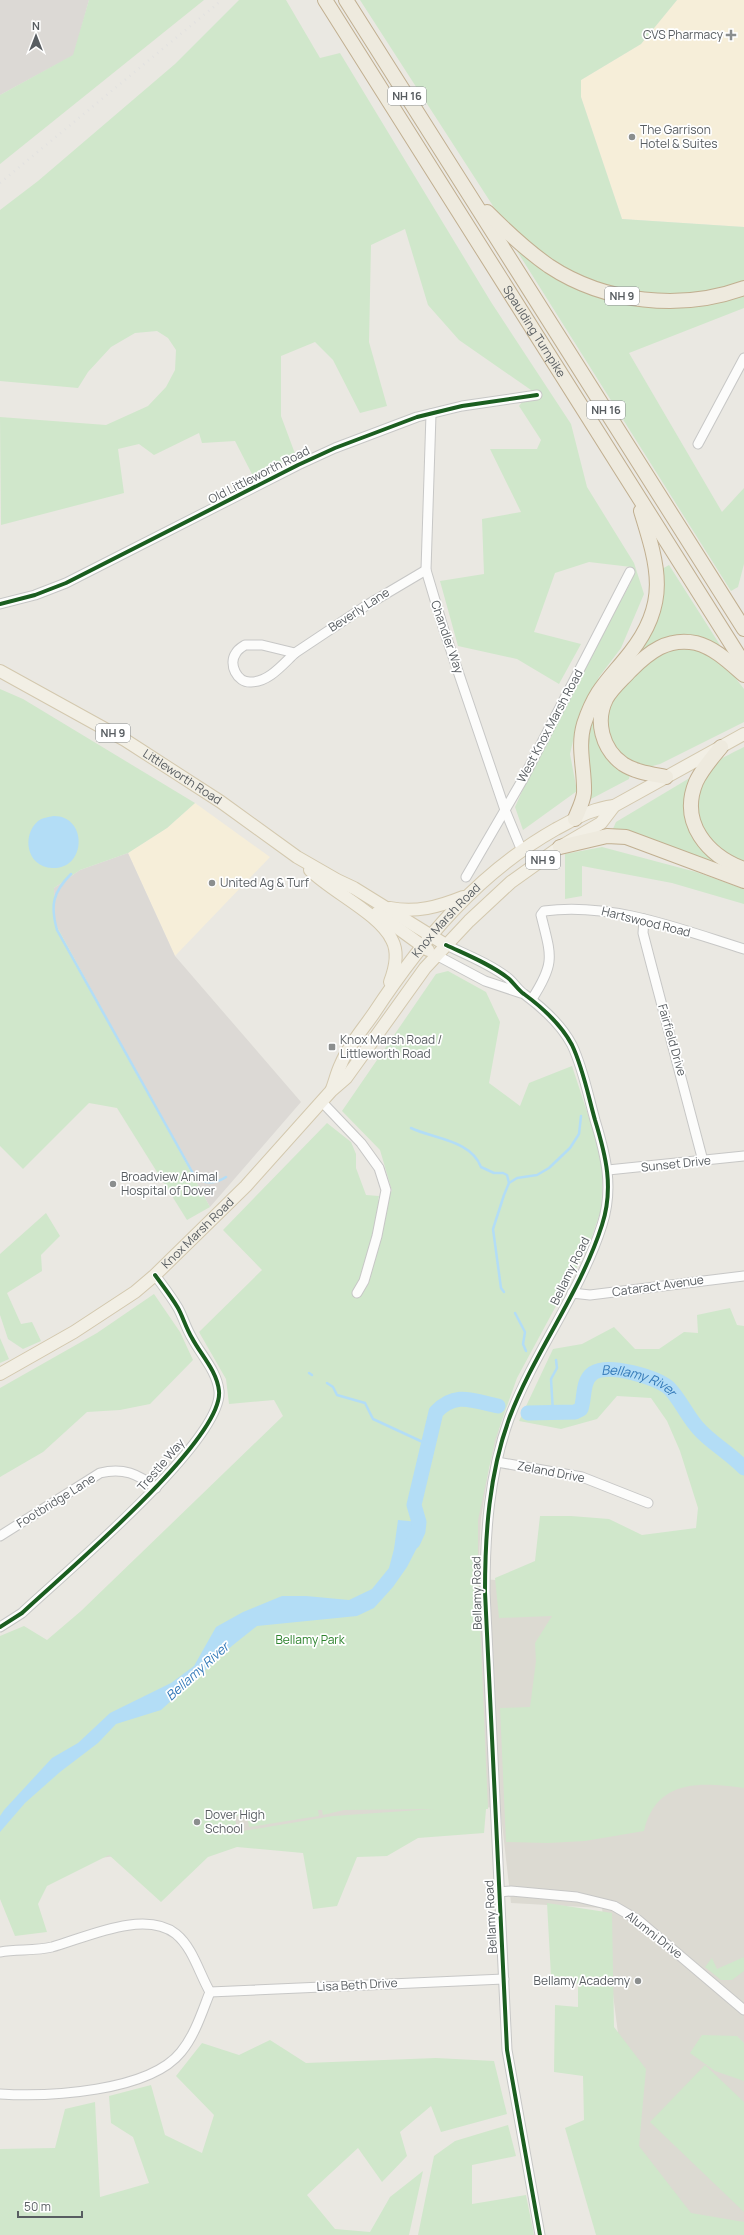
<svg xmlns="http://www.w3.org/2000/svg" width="744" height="2235" font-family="Manrope,sans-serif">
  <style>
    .commercial { fill: #f6eed9 }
    .industrial { fill: #dcd9d5 }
    .education { fill: #dcdad2 }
    .green { fill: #d0e7cb; fill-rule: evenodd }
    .water { fill: #b3ddf6 }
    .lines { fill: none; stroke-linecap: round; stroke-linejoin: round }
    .stream { stroke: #b3ddf6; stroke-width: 2.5 }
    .river { stroke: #b3ddf6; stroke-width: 15 }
    .minor-casing { stroke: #c7c7c6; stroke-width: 11 }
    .major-casing { stroke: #d3c8ae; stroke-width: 14 }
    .highway-casing { stroke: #c1af90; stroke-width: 16 }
    .minor { stroke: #fcfcfb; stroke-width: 9 }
    .major { stroke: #f2efe5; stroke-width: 12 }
    .highway { stroke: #eeeade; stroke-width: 14 }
    .rail { stroke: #e2e1e0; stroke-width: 2.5; stroke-dasharray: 1 5; stroke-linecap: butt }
    .cycleway-casing { stroke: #fff; stroke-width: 6 }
    .cycleway { stroke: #1b5e20; stroke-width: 4 }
    .poi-dot { fill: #8b8e8e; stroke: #fff; stroke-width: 1.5 }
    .labels { text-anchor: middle; stroke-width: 3.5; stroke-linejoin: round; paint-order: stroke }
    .shield { fill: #fff; stroke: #8a8e90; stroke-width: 1 }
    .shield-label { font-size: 11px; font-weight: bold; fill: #585d61 }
    .poi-label { font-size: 12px; fill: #585d61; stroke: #fff; text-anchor: start }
    .street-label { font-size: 12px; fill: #585d61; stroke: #fff }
    .park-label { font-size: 12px; fill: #2e832e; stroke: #fff }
    .water-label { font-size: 13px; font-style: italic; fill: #3379b8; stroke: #fff }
  </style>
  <rect width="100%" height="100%" fill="#eae8e2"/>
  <g class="commercial">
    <polygon points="677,0 744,0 744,227 622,219 581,97 581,80 641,44"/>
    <polygon points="195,803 270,857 175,956 128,853 167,828"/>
  </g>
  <g class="industrial">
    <polygon points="0,0 89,0 74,55 0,95"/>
    <polygon points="128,853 175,956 301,1102 210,1207 55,923 54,888 80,870"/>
  </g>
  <polygon class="education" points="489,1409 503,1415 489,1467 481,1519 478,1579 556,1583 719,1543 744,1488 744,2227 707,2231 634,2159 602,1908 511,1903 500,1806 0,1871 0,1837"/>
  <g class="green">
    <polygon points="89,0 204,0 0,164 0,95 73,55"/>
    <polygon points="239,0 286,0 320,58 340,53 491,302 571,424 587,487 634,563 644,594 621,648 599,677 578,719 570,754 577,791 523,830 515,807 542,747 632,580 631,567 589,562 555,573 534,632 581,644 559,684 517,659 458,646 440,581 484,574 482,519 521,512 490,449 537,449 541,440 519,406 531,390 459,340 428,305 405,229 371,245 369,342 387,406 360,413 333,360 315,342 281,356 281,416 297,459 253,476 235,441 202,443 199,433 154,455 139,444 118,449 124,493 1,525 0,417 106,425 148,406 166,387 175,370 176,350 168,338 157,331 135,333 111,347 88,372 78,388 0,381 0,210 38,181 175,64"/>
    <path d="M 360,0 L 677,0 L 641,44 L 581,80 L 581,97 L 622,219 L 744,227 L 744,281 C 683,304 608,297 553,263 C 536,253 505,223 493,206 Z"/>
    <polygon points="519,249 618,299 744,292 744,308 629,353 722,512 744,488 744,564 738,587 731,591 517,251"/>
    <polygon points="669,565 720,645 717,647 659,641 597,720 630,772 629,779 589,800 587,722 635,652 662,569"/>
    <polygon points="686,644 724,663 744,689 744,722 660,764 649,767 627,762 608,739 606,732 609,703 649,657"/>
    <polygon points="0,689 23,699 195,803 167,828 128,853 80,870 54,888 55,923 210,1207 187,1220 117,1108 89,1103 23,1169 0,1146"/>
    <path d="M 744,747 L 744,862 C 736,859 725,855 719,850 C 692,825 690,788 717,762 C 724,756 735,752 744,747 Z"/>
    <polygon points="698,773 692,821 744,874 612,831 616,822"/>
    <polygon points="602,847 696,872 744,889 744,904 672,883 582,866 582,896 565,899 565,854"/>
    <path d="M 448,971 L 486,992 L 500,1022 L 489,1083 L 520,1106 L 529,1083 L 572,1066 L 596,1139 L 603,1174 L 601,1210 L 589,1245 L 517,1378 L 495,1440 L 478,1520 L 478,1579 L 488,1809 L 486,1809 L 484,1833 L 418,1838 L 387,1856 L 357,1857 L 337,1906 L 313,1909 L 303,1853 L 237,1847 L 208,1857 L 161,1902 L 109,1855 L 47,1886 L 38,1904 L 47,1932 L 15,1936 L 0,1899 L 0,1636 L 24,1626 L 47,1640 L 81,1611 L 283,1416 L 274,1400 L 229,1404 L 226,1379 L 199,1332 L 262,1270 L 223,1230 L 327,1123 L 351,1142 L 356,1154 L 356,1168 L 366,1195 L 379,1196 L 378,1200 L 392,1191 L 380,1150 L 342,1111 L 436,974 ZM 434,1809 L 333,1816 L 237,1832 L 235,1816 L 247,1815 L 249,1827 L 319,1816 L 318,1810 L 322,1810 L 323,1815 L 344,1810 Z"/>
    <polygon points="46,1213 60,1236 41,1255 42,1271 7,1293 21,1324 32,1322 41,1341 23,1349 8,1339 0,1315 0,1254"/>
    <polygon points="154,1294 180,1332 193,1360 150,1404 120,1410 87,1412 43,1452 0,1477 0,1388 97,1333"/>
    <path d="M 730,1308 L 737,1325 L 744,1326 L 744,1788 C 701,1782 656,1779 644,1831 L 585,1841 L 548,1843 L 506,1842 L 500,1708 L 530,1707 L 536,1661 L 535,1643 L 552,1616 L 499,1618 L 495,1578 L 535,1561 L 540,1516 L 571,1516 L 609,1519 L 642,1535 L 696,1528 L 698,1508 L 680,1451 L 667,1421 L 651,1398 L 617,1396 L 597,1419 L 561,1429 L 519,1421 L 553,1349 L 582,1344 L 614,1327 L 635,1349 L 659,1349 L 684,1332 L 698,1333 L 697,1315 Z"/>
    <polygon points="0,1338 9,1359 0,1363"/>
    <polygon points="547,1903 612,1913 614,2027 646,2069 639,2146 691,2213 744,2222 744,2235 596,2235 565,2128 584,2120 583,2076 554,2072 555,2005 578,2007 578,1984 551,1976"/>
    <polygon points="744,1957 744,1971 732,1980 721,1980 705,1967 712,1958 717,1969"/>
    <polygon points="702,2035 737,2036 744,2043 744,2081 715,2071 690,2053"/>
    <polygon points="270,2040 306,2063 436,2058 494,2061 507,2114 441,2132 431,2106 400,2132 407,2156 382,2182 358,2148 307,2195 335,2229 370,2232 390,2197 423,2171 409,2235 0,2235 0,2149 55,2148 65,2109 95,2102 100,2197 149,2183 133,2137 111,2123 109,2096 151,2085 165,2135 202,2153 214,2115 176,2076 202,2043 239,2055"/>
    <polygon points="705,2065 744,2102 744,2212 650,2122"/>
    <polygon points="508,2125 516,2156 472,2165 472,2204 526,2195 534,2235 418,2235 434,2156 455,2141"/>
  </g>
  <g class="water">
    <path d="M 53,816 C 88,815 87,870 52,868 C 27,867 21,836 38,821 C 42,818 49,817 53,816 Z"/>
    <polygon points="398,1520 419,1522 424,1534 407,1567 393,1587 374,1608 357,1616 257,1626 233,1645 161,1710 116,1724 98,1743 60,1772 25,1803 0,1832 0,1816 4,1810 52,1758 78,1743 110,1713 171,1683 194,1666 216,1627 243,1612 282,1596 306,1596 349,1600 372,1589 389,1568 394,1549"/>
  </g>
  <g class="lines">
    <g class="stream">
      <path d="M 71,874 C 53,892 50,905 57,930 L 195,1177 C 204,1184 216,1184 226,1177"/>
      <path d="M 411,1128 C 434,1139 471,1140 481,1167 L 494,1173 L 503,1173 L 507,1175 L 509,1183"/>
      <polyline points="504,1292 501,1288 493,1229 504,1195 509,1183 517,1178 537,1175 549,1168 570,1148 579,1134 581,1116"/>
      <polyline points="515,1313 525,1332 523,1344 526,1351"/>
      <polyline points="309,1373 312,1375"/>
      <polyline points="327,1383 333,1387 337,1395 365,1403 373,1419 427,1444"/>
      <polyline points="553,1413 551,1379 557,1368 556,1360"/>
    </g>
    <g class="river">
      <path id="s1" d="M 528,1413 L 575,1412 L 581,1409 C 585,1397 582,1381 593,1373 C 609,1363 656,1377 669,1388 C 680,1399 687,1416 698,1428 C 711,1443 730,1453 744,1468"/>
      <path d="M 413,1542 L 418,1531 L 419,1522 L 414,1505 L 436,1412 C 456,1391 473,1401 498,1406"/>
    </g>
    <g class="minor-casing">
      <g id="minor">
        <polyline points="431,414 426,570 443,627 505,810 522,851"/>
        <polyline points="698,444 744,358"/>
        <polyline points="0,604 35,595 66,583 298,465 335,448 417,417 462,406 537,395"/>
        <path d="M 245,645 L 262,645 L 295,653 C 283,664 269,682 251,682 C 237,683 228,664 236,653 C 238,649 242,647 245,645 Z"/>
        <polyline points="295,653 367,605 426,570"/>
        <polyline points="466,877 523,779 630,572"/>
        <polyline points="644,919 643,933 650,960 703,1161"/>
        <path d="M 446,945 C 467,955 490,964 508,978 C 514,983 518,990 524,994 C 543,1008 561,1024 572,1045 C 583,1068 588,1095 595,1120 C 606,1156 614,1188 602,1225 C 580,1294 534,1352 509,1419 C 489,1474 485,1534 485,1592 L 507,2050 L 540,2235"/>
        <polyline points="436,955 485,981 521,993"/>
        <path d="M 532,999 C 556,962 551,956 541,915 L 544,911 C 612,902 680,929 744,949"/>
        <polyline points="322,1102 361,1143 379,1168 386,1190 377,1236 364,1281 357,1293"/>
        <polyline points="608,1170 744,1156"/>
        <polyline points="572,1293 590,1295 744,1276"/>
        <polyline points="497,1462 582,1477 648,1503"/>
        <path d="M 0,1536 L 100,1473 C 123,1467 138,1474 156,1488"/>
        <path d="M 0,1627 L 22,1613 C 60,1577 224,1440 219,1391 C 217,1371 201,1355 192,1338 C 186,1328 183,1317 178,1308 C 171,1296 163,1286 155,1275"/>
        <polyline points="499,1892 511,1891 577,1897 614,1906 638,1920 744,2010"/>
        <path d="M 0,1952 C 17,1949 35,1951 52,1947 C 85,1938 144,1909 176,1934 C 193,1948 199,1973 210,1992"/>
        <polyline points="210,1992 504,1979"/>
        <path d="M 0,2094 C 48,2097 149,2092 181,2052 C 195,2035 202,2012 210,1992"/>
      </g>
    </g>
    <g class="major-casing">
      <g id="major">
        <path id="s2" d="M 0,671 L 125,740 L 221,802 L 297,857 L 337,880 L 354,888 L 446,945"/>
        <path d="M 310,870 C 332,892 380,914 392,940 C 399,953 395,969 390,982"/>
        <path d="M 390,908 C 416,913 438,907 463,897"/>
        <polyline points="377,913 428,950"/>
        <path id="s3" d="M 332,1089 C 335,1081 337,1072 341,1064 C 348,1046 363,1029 374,1013 C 422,940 478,873 556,829 C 577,818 590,809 614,806"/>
        <path id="s4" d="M 0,1374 L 74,1332 L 135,1292 L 155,1275 L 246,1186 L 331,1091 L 346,1078 L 425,968 L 469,921 L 511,882 L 560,847 L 601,823 L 614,806 L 744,734"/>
      </g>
    </g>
    <g class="highway-casing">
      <g id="highway">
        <path id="s5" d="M 325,0 L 744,664"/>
        <polyline points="346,0 744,629"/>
        <path d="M 487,212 C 506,231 526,250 549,266 C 605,303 681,311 744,288"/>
        <path d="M 721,747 C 712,758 702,769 696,782 C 679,823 708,856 744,869"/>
        <path d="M 666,777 C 651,774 635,772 623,764 C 602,749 595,721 606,699 C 612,688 622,680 630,671 C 649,652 668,637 696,643 C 715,648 729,662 744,675"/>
        <path d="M 575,819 C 578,811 583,802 584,793 C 585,770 577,747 584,724 C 596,688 608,681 630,653 C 670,603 658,566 641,511"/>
        <polyline points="560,847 607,836 626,837 744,881"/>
      </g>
    </g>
    <use href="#minor" class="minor"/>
    <use href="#major" class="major"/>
    <use href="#highway" class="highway"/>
    <polyline class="rail" points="0,183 222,0"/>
    <g class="cycleway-casing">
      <g id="cycleway">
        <polyline points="0,604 35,595 66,583 298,465 335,448 417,417 462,406 537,395"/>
        <path d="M 446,945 C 467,955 490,964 508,978 C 514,983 518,990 524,994 C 543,1008 561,1024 572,1045 C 583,1068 588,1095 595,1120 C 606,1156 614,1188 602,1225 C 580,1294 534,1352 509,1419 C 489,1474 485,1534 485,1592 L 507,2050 L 540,2235"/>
        <path d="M 0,1627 L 22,1613 C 60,1577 224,1440 219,1391 C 217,1371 201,1355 192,1338 C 186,1328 183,1317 178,1308 C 171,1296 163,1286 155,1275"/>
      </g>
    </g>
    <use href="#cycleway" class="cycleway"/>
  </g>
  <g class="poi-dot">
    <path d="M729 29h4v4h4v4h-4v4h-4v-4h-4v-4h4z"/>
    <circle cx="632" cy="137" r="4"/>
    <circle cx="212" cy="883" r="4"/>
    <rect x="328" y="1043" width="8" height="8" rx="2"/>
    <circle cx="113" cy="1184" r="4"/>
    <circle cx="197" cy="1822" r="4"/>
    <circle cx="638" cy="1981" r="4"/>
  </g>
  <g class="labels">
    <g class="shield">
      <rect x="388" y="87" width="38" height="18" rx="3"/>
      <rect x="605" y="287" width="34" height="18" rx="3"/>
      <rect x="587" y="401" width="38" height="18" rx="3"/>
      <rect x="96" y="724" width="34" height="18" rx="3"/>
      <rect x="526" y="851" width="34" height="18" rx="3"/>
    </g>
    <g class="shield-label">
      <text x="407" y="100">NH 16</text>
      <text x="622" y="300">NH 9</text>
      <text x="606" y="414">NH 16</text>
      <text x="113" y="737">NH 9</text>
      <text x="543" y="864">NH 9</text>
    </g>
    <g class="poi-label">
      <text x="723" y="39" text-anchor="end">CVS Pharmacy</text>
      <text x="640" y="134">The Garrison<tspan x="640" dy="14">Hotel &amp; Suites</tspan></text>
      <text x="220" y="887">United Ag &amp; Turf</text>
      <text x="340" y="1044">Knox Marsh Road /<tspan x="340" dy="14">Littleworth Road</tspan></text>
      <text x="121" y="1181">Broadview Animal<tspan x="121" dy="14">Hospital of Dover</tspan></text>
      <text x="205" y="1819">Dover High<tspan x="205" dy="14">School</tspan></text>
      <text x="630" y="1985" text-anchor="end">Bellamy Academy</text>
    </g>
    <g class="street-label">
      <text dy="4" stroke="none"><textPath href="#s5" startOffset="392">Spaulding Turnpike</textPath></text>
      <text transform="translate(259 475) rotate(-27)" y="4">Old Littleworth Road</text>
      <text transform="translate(359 610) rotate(-33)" y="4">Beverly Lane</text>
      <text transform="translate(447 637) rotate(71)" y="4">Chandler Way</text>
      <text transform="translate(550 726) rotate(-62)" y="4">West Knox Marsh Road</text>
      <text dy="4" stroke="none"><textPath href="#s2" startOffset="211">Littleworth Road</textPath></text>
      <text dy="4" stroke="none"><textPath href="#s3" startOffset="205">Knox Marsh Road</textPath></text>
      <text transform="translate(646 922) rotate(14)" y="4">Hartswood Road</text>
      <text transform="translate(672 1040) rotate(74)" y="4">Fairfield Drive</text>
      <text transform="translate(676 1164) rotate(-6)" y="4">Sunset Drive</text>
      <text dy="4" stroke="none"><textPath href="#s4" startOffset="244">Knox Marsh Road</textPath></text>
      <text transform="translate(570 1271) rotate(-64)" y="4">Bellamy Road</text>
      <text transform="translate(658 1286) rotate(-8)" y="4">Cataract Avenue</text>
      <text transform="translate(161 1465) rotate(-49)" y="4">Trestle Way</text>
      <text transform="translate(551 1472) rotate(11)" y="4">Zeland Drive</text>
      <text transform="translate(56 1501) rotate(-32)" y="4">Footbridge Lane</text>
      <text transform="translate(477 1593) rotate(-91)" y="4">Bellamy Road</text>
      <text transform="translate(491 1917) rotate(-93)" y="4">Bellamy Road</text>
      <text transform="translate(654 1935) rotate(38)" y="4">Alumni Drive</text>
      <text transform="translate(357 1985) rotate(-3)" y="4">Lisa Beth Drive</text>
    </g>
    <g class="park-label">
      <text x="310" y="1644">Bellamy Park</text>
    </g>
    <g class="water-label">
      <text dy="5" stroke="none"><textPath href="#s1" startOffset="141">Bellamy River</textPath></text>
      <text transform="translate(197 1671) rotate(-42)" y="5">Bellamy River</text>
    </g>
  </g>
  <g transform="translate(36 36)" stroke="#ffffff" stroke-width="3" paint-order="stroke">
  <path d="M0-3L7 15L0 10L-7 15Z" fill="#585d61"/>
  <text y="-6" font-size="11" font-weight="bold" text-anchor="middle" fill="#585d61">N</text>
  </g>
  <path d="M18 2211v6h64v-6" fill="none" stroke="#585d61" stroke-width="2"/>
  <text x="24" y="2211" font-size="12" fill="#585d61" stroke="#ffffff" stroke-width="3" paint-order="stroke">50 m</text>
</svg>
